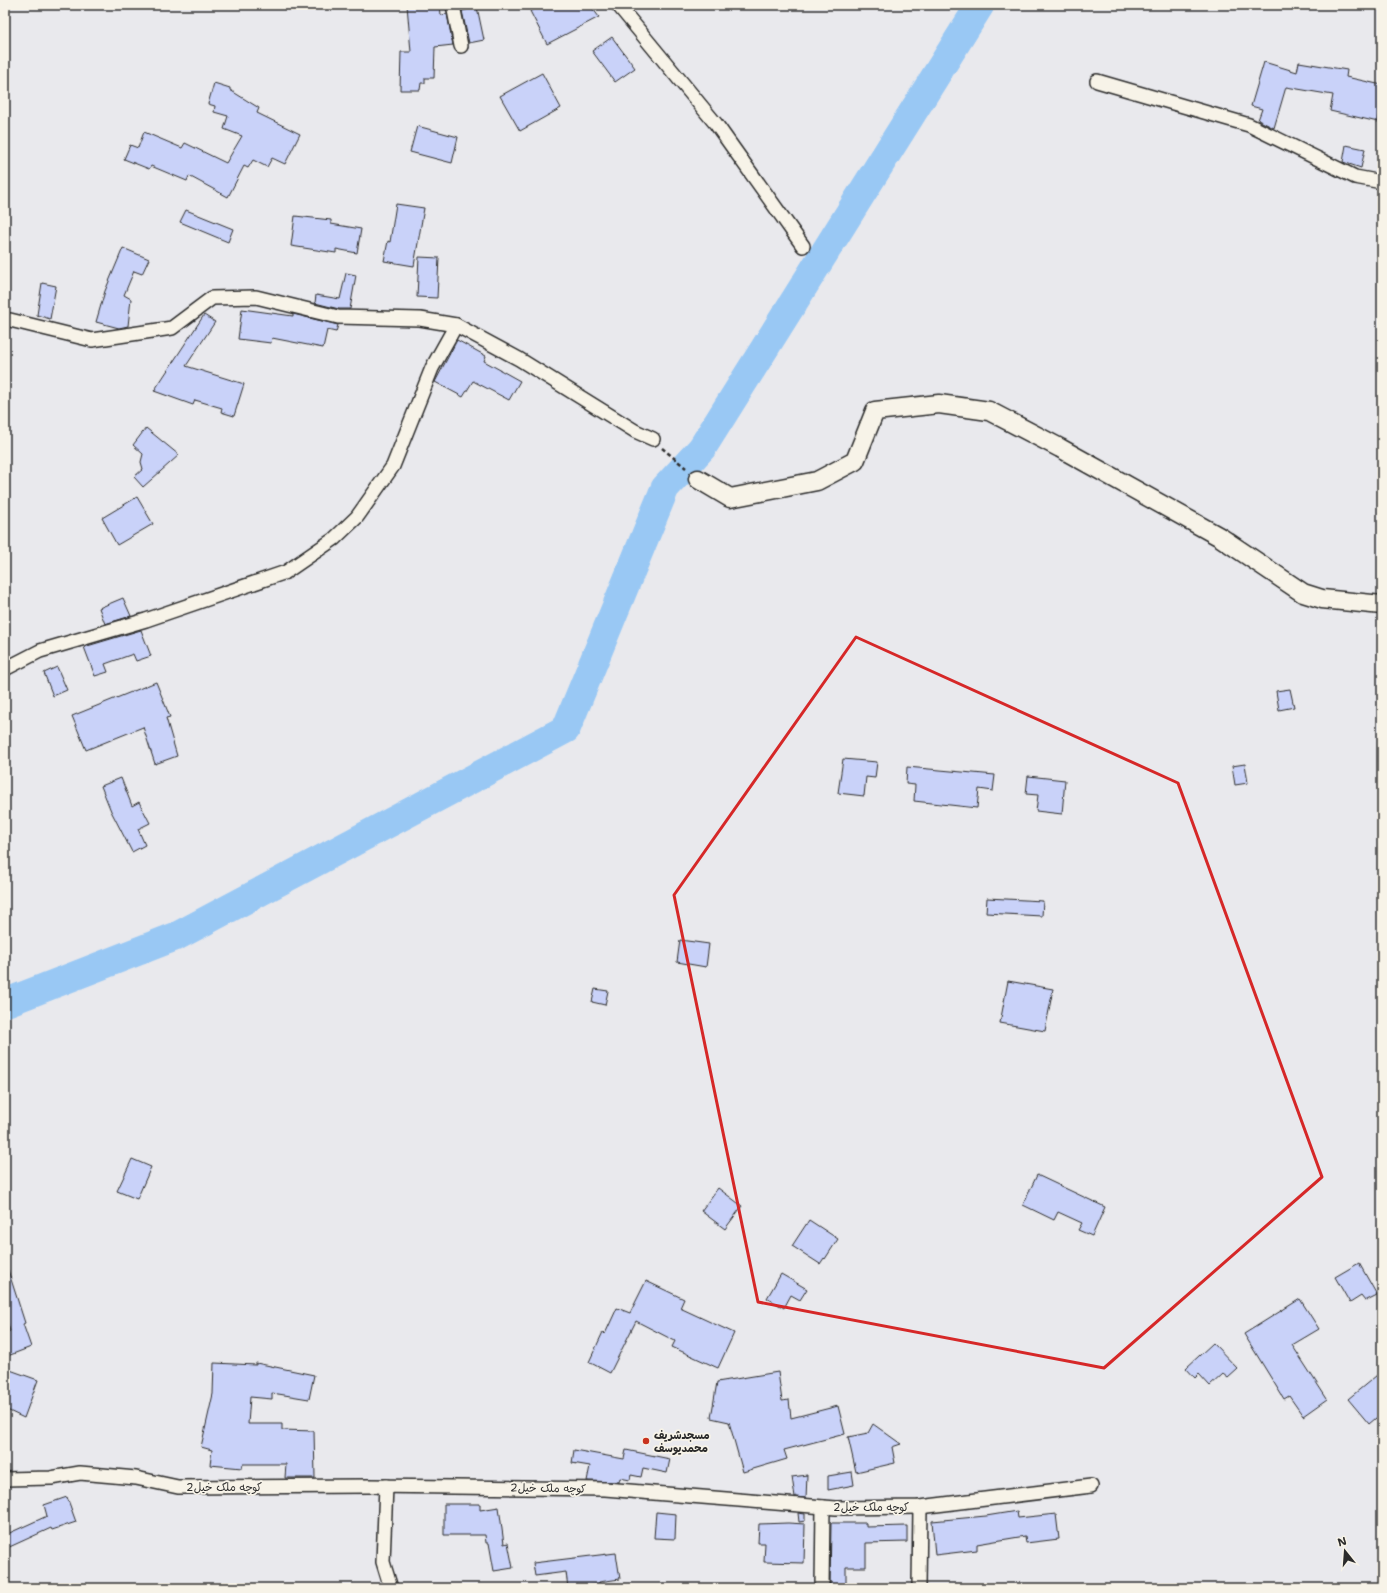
<svg xmlns="http://www.w3.org/2000/svg" width="1387" height="1593" font-family="'Shantell Sans','Playpen Sans Arabic',sans-serif">
  <style>
    .lines { fill: none; stroke-linecap: round; stroke-linejoin: round }
    .river { stroke: #99c8f4; stroke-width: 29 }
    .building { fill: #c9d2f9; stroke: #2b2b2b }
    .street-casing { stroke: #2b2b2b; stroke-width: 16 }
    .secondary-casing { stroke: #2b2b2b; stroke-width: 21 }
    .path { stroke: #2b2b2b; stroke-width: 2.5; stroke-dasharray: 4 3; stroke-linecap: butt }
    .street { stroke: #f7f3e8; stroke-width: 13 }
    .secondary { stroke: #f7f3e8; stroke-width: 18 }
    .marked { fill: none; stroke: #d62828; stroke-width: 3; stroke-linejoin: round }
    .poi-dot { fill: #c8321e; stroke: #f7f3e8; stroke-width: 1.5 }
    .labels { text-anchor: middle; stroke-width: 3.5; stroke-linejoin: round; paint-order: stroke }
    .poi-label { font-size: 11px; font-weight: bold; fill: #2b2b2b; stroke: #f7f3e8; text-anchor: start }
    .street-label { font-size: 11px; fill: #2b2b2b; stroke: #f7f3e8 }
  </style>
  <rect width="100%" height="100%" fill="#e9e9ed"/>
  <filter id="ink" filterUnits="userSpaceOnUse"><feTurbulence type="fractalNoise" baseFrequency=".025" numOctaves="2"/><feDisplacementMap in="SourceGraphic" scale="8" xChannelSelector="R" yChannelSelector="G"/><feConvolveMatrix kernelMatrix="1 2 1 2 8 2 1 2 1" color-interpolation-filters="sRGB"/></filter>
  <g filter="url(#ink)">
    <g class="lines">
      <polyline class="river" points="5,1003 177,936 566,729 665,488 702,448 980,5"/>
    </g>
    <g class="building">
      <polygon points="407,5 440,5 441,15 447,14 453,45 435,47 434,78 425,78 425,83 421,83 420,90 400,90 401,52 411,52"/>
      <polygon points="543,5 590,5 599,17 547,44 530,11"/>
      <polygon points="477,7 484,40 469,43 462,11"/>
      <polygon points="612,37 635,68 615,82 592,51"/>
      <polygon points="1264,62 1297,72 1299,62 1347,70 1346,77 1382,85 1382,104 1378,122 1330,111 1333,95 1286,87 1274,128 1258,120 1262,109 1251,106"/>
      <polygon points="542,73 561,108 520,131 500,96"/>
      <polygon points="214,83 230,88 230,90 259,108 257,113 300,134 285,164 272,158 267,167 253,160 248,168 244,166 228,197 189,176 187,181 151,166 149,169 124,159 130,145 138,148 144,132 182,148 185,143 226,163 242,136 224,129 228,116 214,112 215,106 208,104"/>
      <polygon points="417,126 458,137 452,163 410,152"/>
      <polygon points="1346,145 1365,149 1361,168 1343,162"/>
      <polygon points="396,204 424,208 414,266 384,261 388,241 390,242"/>
      <polygon points="186,210 233,229 228,242 180,222"/>
      <polygon points="295,216 331,220 331,224 361,229 357,253 336,249 336,253 291,246"/>
      <polygon points="123,248 149,259 142,274 134,271 124,295 131,299 128,326 119,328 96,322 105,291"/>
      <polygon points="419,257 439,258 437,298 417,297"/>
      <polygon points="346,273 356,275 350,309 339,309 315,303 316,295 340,299"/>
      <polygon points="42,283 56,286 50,319 37,315"/>
      <polygon points="242,309 293,316 293,314 338,325 336,332 327,330 323,348 272,338 271,343 238,339"/>
      <polygon points="204,315 215,322 186,366 244,384 234,416 221,412 222,408 195,400 193,405 154,391"/>
      <polygon points="457,340 486,356 484,361 520,381 509,400 473,381 463,397 435,382"/>
      <polygon points="146,428 179,455 143,487 134,477 143,469 141,462 143,454 133,445"/>
      <polygon points="137,497 153,524 117,545 102,518"/>
      <polygon points="123,598 131,616 105,624 99,608"/>
      <polygon points="141,630 151,656 136,661 133,654 105,664 108,672 95,676 84,647"/>
      <polygon points="57,667 67,690 53,696 44,673"/>
      <polygon points="156,682 170,717 166,718 177,756 155,764 143,727 86,750 72,716"/>
      <polygon points="1290,689 1294,707 1279,710 1276,691"/>
      <polygon points="843,759 877,762 875,778 866,777 864,796 838,793"/>
      <polygon points="1245,764 1248,783 1235,785 1232,766"/>
      <polygon points="907,767 995,775 993,791 979,789 977,808 914,801 915,785 906,784"/>
      <polygon points="1028,776 1065,780 1062,814 1036,811 1038,795 1026,794"/>
      <polygon points="121,778 132,806 139,802 150,823 138,829 145,845 132,852 111,811 101,786"/>
      <polygon points="987,898 1043,901 1042,916 986,913"/>
      <polygon points="680,940 709,944 706,967 677,962"/>
      <polygon points="1008,981 1053,989 1045,1031 1000,1023"/>
      <polygon points="595,989 608,991 605,1005 592,1002"/>
      <polygon points="132,1159 151,1167 137,1199 117,1191"/>
      <polygon points="1037,1175 1105,1207 1092,1236 1078,1230 1082,1223 1058,1212 1054,1220 1023,1205"/>
      <polygon points="718,1188 742,1206 725,1229 701,1211"/>
      <polygon points="809,1220 838,1239 825,1259 824,1258 820,1264 792,1246"/>
      <polygon points="1359,1263 1377,1295 1365,1301 1361,1296 1350,1303 1335,1277"/>
      <polygon points="8,1270 25,1323 23,1324 31,1347 5,1357 5,1333 10,1331 5,1315 5,1271"/>
      <polygon points="781,1274 807,1289 800,1300 791,1295 784,1308 767,1298"/>
      <polygon points="646,1281 684,1299 680,1308 734,1333 718,1368 672,1347 675,1341 636,1321 610,1373 589,1362 603,1332 605,1334 617,1308 630,1313"/>
      <polygon points="1300,1299 1319,1329 1292,1345 1327,1399 1303,1416 1289,1396 1284,1399 1244,1334"/>
      <polygon points="1213,1343 1238,1369 1228,1378 1223,1374 1210,1386 1199,1374 1195,1378 1186,1368"/>
      <polygon points="214,1363 256,1365 256,1363 314,1375 309,1399 272,1393 272,1399 250,1397 248,1424 282,1424 282,1430 314,1431 315,1478 285,1478 286,1464 243,1464 242,1468 210,1465 212,1450 201,1447 213,1394"/>
      <polygon points="10,1370 38,1380 24,1418 5,1409 5,1382"/>
      <polygon points="1382,1371 1382,1413 1369,1424 1348,1399"/>
      <polygon points="778,1372 782,1401 789,1400 791,1418 838,1406 845,1434 784,1450 787,1459 743,1472 729,1422 711,1418 717,1382"/>
      <polygon points="873,1424 901,1444 892,1447 895,1463 856,1472 848,1437 868,1433"/>
      <polygon points="574,1450 624,1459 626,1450 670,1459 667,1473 643,1468 641,1477 631,1475 630,1480 620,1478 619,1482 587,1481 590,1466 572,1463"/>
      <polygon points="852,1472 854,1485 828,1490 828,1476"/>
      <polygon points="807,1475 806,1498 795,1497 792,1477"/>
      <polygon points="67,1497 76,1522 52,1530 51,1528 5,1549 5,1535 47,1516 44,1505"/>
      <polygon points="444,1504 480,1504 480,1510 499,1507 504,1544 508,1543 513,1568 494,1571 489,1543 486,1543 485,1535 444,1535"/>
      <polygon points="1017,1511 1018,1518 1056,1514 1059,1539 1026,1543 1025,1536 977,1544 977,1550 935,1555 932,1521 986,1516"/>
      <polygon points="656,1512 676,1514 675,1539 654,1538"/>
      <polygon points="798,1513 805,1514 805,1521 799,1522"/>
      <polygon points="788,1523 805,1524 804,1563 764,1562 765,1543 758,1543 759,1524"/>
      <polygon points="831,1523 866,1523 866,1527 907,1526 907,1542 866,1543 866,1567 846,1567 846,1588 830,1588"/>
      <polygon points="616,1553 620,1579 599,1582 599,1584 568,1588 566,1572 535,1576 533,1563"/>
    </g>
    <g class="lines">
      <g class="street-casing">
        <g id="street">
          <polyline points="453,5 461,46"/>
          <polyline points="618,5 716,124 803,246"/>
          <polyline points="1097,81 1249,125 1355,177 1382,182"/>
          <polyline points="5,321 10,320 92,340 172,328 212,298 256,297 338,317 420,319 456,325 519,359 635,431 653,439"/>
          <polyline points="5,669 40,651 146,620 286,572 334,539 357,517 393,466 432,368 456,325"/>
          <polyline points="5,1479 51,1478 80,1473 136,1478 178,1487 370,1486 605,1489 836,1508 920,1507 1091,1486"/>
          <polyline points="386,1486 383,1562 391,1588"/>
          <polyline points="822,1588 823,1507"/>
          <polyline points="919,1588 920,1507"/>
        </g>
      </g>
      <g class="secondary-casing">
        <polyline id="secondary" points="698,479 730,498 817,481 855,461 875,411 939,404 989,411 1060,448 1220,537 1303,593 1322,599 1382,605"/>
      </g>
      <polyline class="path" points="662,448 686,468"/>
      <use href="#street" class="street"/>
      <use href="#secondary" class="secondary"/>
    </g>
  </g>
  <path class="marked" d="M 856,637 L 1178,783 L 1322,1177 L 1104,1368 L 758,1302 L 674,895 Z"/>
  <circle class="poi-dot" cx="646" cy="1441" r="4"/>
  <g class="labels">
    <g class="poi-label">
      <text x="654" y="1439">مسجدشریف<tspan x="654" dy="13">محمدیوسف</tspan></text>
    </g>
    <g class="street-label">
      <text x="224" y="1491">کوچه ملک خیل2</text>
      <text transform="translate(548 1488) rotate(1)" y="4">کوچه ملک خیل2</text>
      <text x="871" y="1511">کوچه ملک خیل2</text>
    </g>
  </g>
  <rect width="1387" height="1593" fill="none" stroke="#f7f3e8" stroke-width="20"/>
  <rect x="10" y="10" width="1367" height="1573" fill="none" stroke="#2b2b2b" stroke-width="1.5" filter="url(#ink)"/>
  <g transform="translate(1345 1551) rotate(343)" stroke="#f7f3e8" stroke-width="3" paint-order="stroke">
  <path d="M0-3L7 15L0 10L-7 15Z" fill="#2b2b2b"/>
  <text y="-6" font-size="11" font-weight="bold" text-anchor="middle" fill="#2b2b2b">N</text>
  </g>
</svg>
